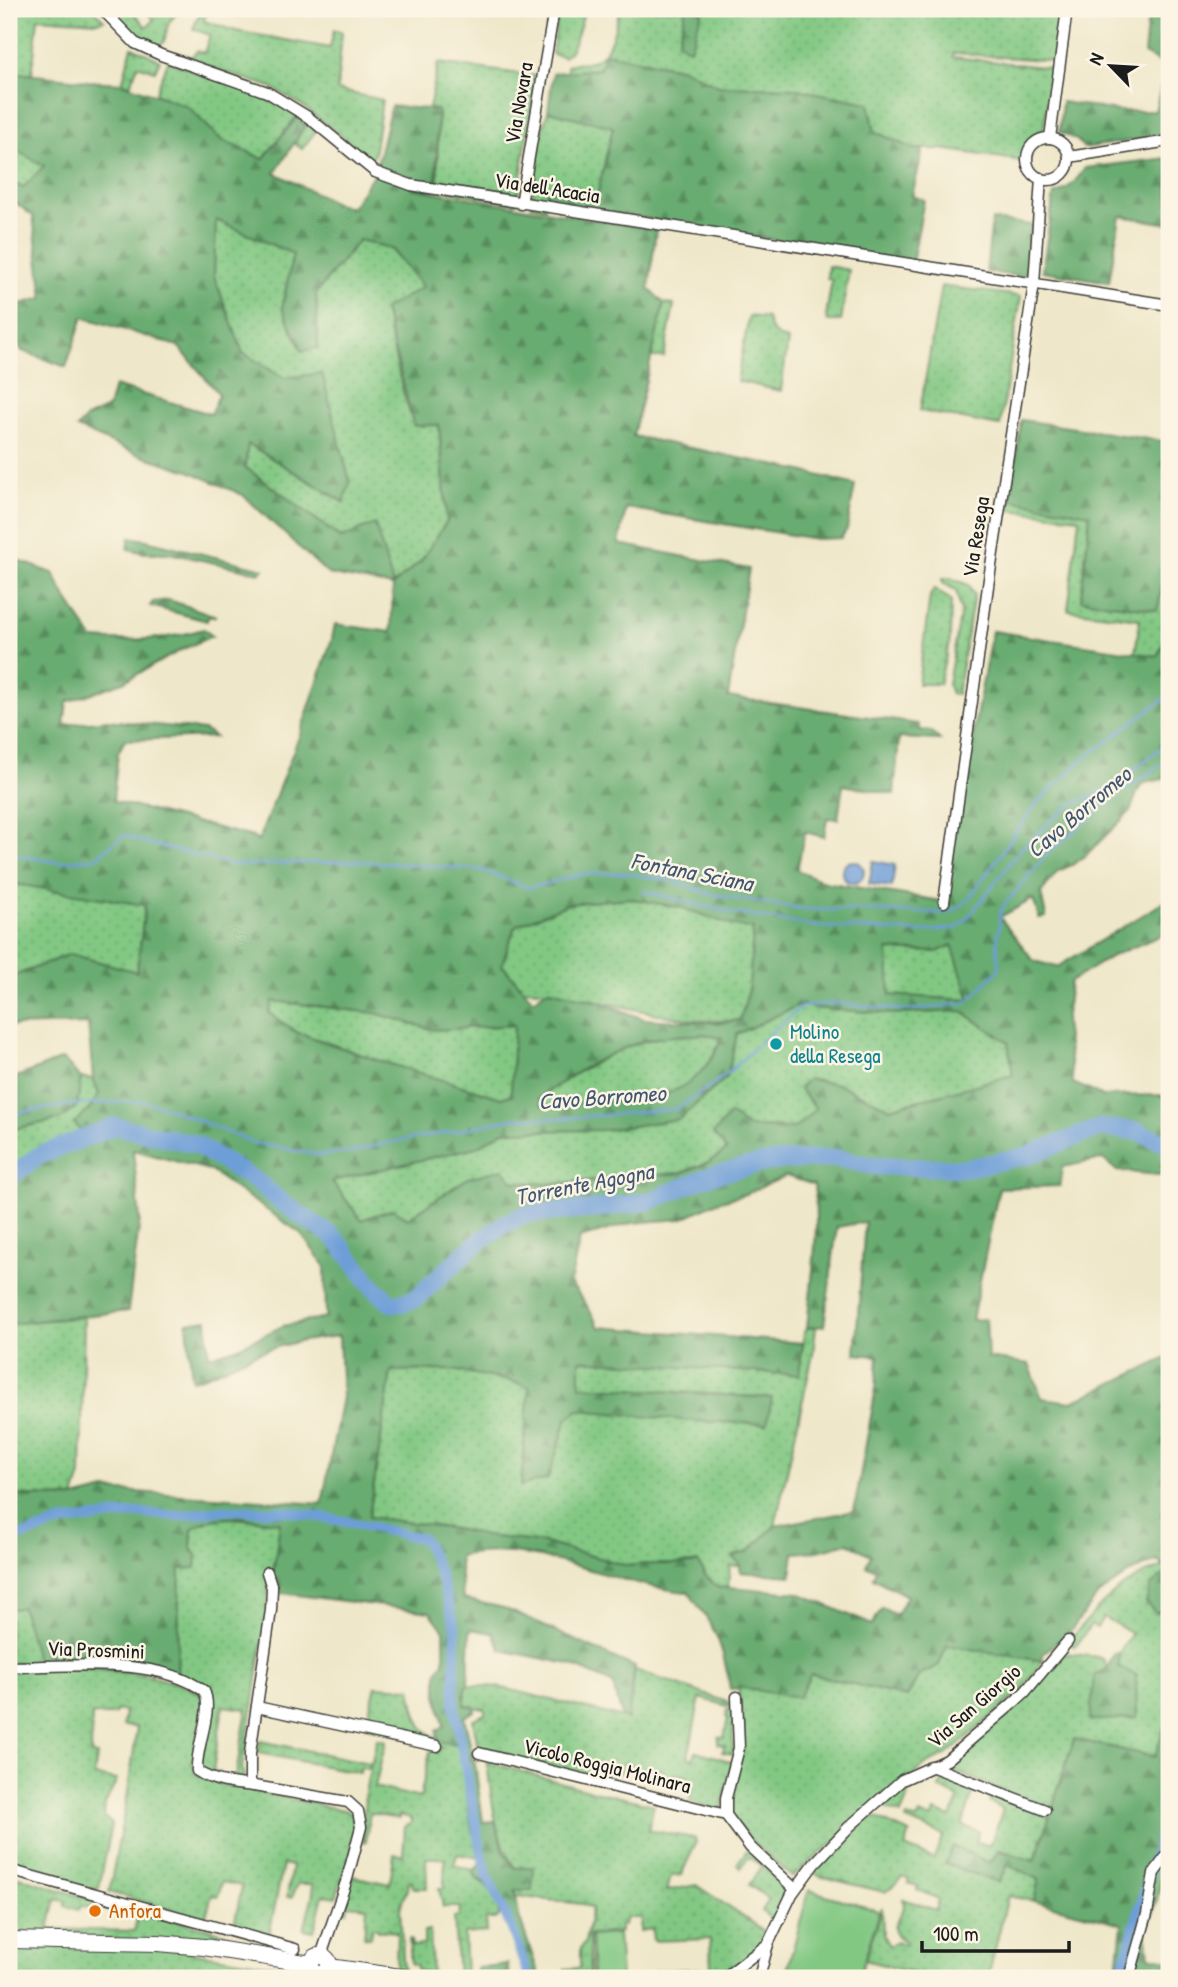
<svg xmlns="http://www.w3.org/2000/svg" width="1178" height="1987" font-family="'Patrick Hand',sans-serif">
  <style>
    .grass { fill: url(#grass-dots); stroke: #4f7250; stroke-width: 2 }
    .forest { fill: url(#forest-firs); stroke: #426446; stroke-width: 2; fill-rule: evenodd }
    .garden { fill: #82c883; stroke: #4f7250; stroke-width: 2 }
    .water { fill: #6e9ed7; stroke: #455d7a; stroke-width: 2 }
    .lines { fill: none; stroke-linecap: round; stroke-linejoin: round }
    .stream { stroke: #6e9ed7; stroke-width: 2.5 }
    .canal { stroke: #6e9ed7; stroke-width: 10 }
    .river { stroke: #6e9ed7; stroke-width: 18 }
    .minor-casing { stroke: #3c3a36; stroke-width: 13 }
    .secondary-casing { stroke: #3c3a36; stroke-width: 18 }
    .minor { stroke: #fff; stroke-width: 10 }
    .secondary { stroke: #fff; stroke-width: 16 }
    .culture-dot { fill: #0f9aa8; stroke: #fcf5e5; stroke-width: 2.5 }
    .food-dot { fill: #e8710a; stroke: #fcf5e5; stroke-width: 2.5 }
    .labels { text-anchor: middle; stroke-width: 5; stroke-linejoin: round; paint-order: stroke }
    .street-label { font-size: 21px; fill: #1c1c1c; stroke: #fcf5e5 }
    .culture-label { font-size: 21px; fill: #0d838f; stroke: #fcf5e5; text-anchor: start }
    .food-label { font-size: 21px; fill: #c56008; stroke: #fcf5e5; text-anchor: start }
    .water-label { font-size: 23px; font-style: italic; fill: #415670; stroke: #fcf5e5 }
  </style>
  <defs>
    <pattern id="grass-dots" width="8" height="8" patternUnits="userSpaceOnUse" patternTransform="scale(1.75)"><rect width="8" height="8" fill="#82c883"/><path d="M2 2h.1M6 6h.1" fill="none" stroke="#70ab71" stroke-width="1.8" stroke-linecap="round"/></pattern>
    <pattern id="forest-firs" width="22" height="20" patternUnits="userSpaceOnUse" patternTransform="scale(1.75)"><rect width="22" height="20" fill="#69ac71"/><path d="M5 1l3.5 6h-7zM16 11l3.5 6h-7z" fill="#568b5c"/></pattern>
  </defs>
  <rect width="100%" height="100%" fill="#fcf5e5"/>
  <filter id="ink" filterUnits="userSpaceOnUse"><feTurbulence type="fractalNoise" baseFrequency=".0143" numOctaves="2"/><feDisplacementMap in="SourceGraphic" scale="14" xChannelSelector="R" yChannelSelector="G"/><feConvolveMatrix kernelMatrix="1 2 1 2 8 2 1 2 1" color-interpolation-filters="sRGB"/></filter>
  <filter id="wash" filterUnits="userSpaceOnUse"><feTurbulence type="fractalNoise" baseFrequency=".00686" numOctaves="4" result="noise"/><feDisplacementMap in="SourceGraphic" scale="28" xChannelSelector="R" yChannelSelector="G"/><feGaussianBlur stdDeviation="1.57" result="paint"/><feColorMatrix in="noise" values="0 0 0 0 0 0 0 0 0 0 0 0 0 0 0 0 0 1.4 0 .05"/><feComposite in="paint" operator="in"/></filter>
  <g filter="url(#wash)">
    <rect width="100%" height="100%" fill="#efe7c9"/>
    <g class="grass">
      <polygon points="9,9 94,9 104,20 97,22 38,18 32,75 9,72"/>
      <polygon points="122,9 131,9 146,27 154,20 145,9 181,9 169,22 164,42 156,50 136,42 113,17"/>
      <path d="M 559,9 L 577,9 L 578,12 L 584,13 C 579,27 576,48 564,57 L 552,54 Z"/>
      <path d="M 620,9 L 686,9 L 678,42 L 690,48 L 703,9 L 1063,9 L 1059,13 L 1053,61 L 953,53 L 953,57 L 1052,68 L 1043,133 L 1027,146 L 1022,161 L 941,149 L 914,149 L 875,132 L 869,103 L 791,88 L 718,86 L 684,69 L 604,53 L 600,69 L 567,72 L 567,66 C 576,60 586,64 595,60 C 612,52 615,25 620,9 Z"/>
      <polygon points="200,12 206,13 204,21 236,31 330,48 334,29 342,32 337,90 382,100 374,156 369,158 304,107 271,87 175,56 175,52 192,57 197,51 204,53 210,35 193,29"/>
      <polygon points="132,47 160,60 155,71 138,65 130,85 122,83"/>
      <polygon points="168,61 264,95 318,128 302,149 294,143 305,126 296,117 263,159 220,139 187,106 155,94"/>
      <polygon points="438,63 536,76 517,203 438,189 438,110 429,109"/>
      <polygon points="548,111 613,127 597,197 548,190 545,208 531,205 540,139"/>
      <polygon points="9,146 45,166 23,188 9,181"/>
      <polygon points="216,220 293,254 282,308 318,348 316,293 359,240 390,248 423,287 384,310 403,392 414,426 439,424 447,521 421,561 393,585 341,538 245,467 248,444 343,502 284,378 243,353 214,276"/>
      <polygon points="828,266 849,270 841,321 828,321 826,316 832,280 827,279"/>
      <polygon points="941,286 1021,296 1000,426 920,411"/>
      <polygon points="664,303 674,305 664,357 650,357"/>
      <path d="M 749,316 L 767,318 C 770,331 775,337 788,340 L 781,391 L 737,381 Z"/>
      <path d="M 1011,500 L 1090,513 L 1081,600 L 1157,610 L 1169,560 C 1169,591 1174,628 1157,656 L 1135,653 L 1140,619 L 1068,610 L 1079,518 L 1009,510 Z"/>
      <polygon points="950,578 969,585 974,595 957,694 951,694 948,684 961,611 956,590 943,583 942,579"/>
      <polygon points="934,589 951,600 950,640 939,684 918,684 930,596"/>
      <polygon points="9,883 145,905 137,972 70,954 9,978"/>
      <path d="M 628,898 L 683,908 L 732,925 L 753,929 L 749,989 L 741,1020 C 695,1025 647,1012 602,1002 C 574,996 552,989 523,989 L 502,965 L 515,926 L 569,903 Z"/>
      <polygon points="952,944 971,1001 890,995 887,950 937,952"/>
      <polygon points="273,1001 375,1013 434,1030 515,1025 511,1095 501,1098 374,1059 296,1032 269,1013"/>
      <polygon points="801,1004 813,1008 895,1014 961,1011 1008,1042 1013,1075 890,1108 838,1084 817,1109 795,1128 747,1127 728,1149 711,1161 681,1173 548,1184 468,1178 408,1218 393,1210 361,1220 332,1181 476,1147 504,1131 605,1130 679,1119 727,1077 737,1034"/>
      <path d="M 703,1034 L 721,1037 C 718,1049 713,1056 706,1066 C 668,1115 595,1097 541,1106 L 539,1098 C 574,1073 622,1042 665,1037 C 678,1035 691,1035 703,1034 Z"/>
      <polygon points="81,1078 93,1079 99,1094 89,1110 91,1143 35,1164 9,1178 9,1130 61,1119 77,1106"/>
      <polygon points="84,1317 81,1475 74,1498 9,1495 9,1324"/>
      <path d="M 816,1327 L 813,1354 L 775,1526 L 748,1552 L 740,1566 L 730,1566 L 728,1587 L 718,1588 L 703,1573 L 698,1562 C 674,1567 651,1561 628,1566 L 544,1543 L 485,1536 L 456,1529 L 369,1517 L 391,1371 L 453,1370 L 511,1381 L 530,1387 L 522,1460 L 548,1479 L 567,1419 L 579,1410 L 772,1398 L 579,1386 L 580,1359 L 798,1375 L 804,1333 L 807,1328 Z"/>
      <polygon points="228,1518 280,1522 276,1557 268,1590 267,1610 254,1700 242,1768 245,1781 237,1782 236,1775 247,1709 223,1706 213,1771 219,1772 218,1777 202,1770 201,1761 210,1701 177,1675 180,1568 191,1549 192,1529 204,1521"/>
      <path d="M 1165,1566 L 1169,1571 L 1156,1613 L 1169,1604 L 1169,1712 L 1155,1757 L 1074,1739 L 1052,1811 L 954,1771 L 952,1759 L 1065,1653 L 1098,1657 L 1104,1660 L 1107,1669 L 1119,1667 L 1119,1653 L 1132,1633 L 1103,1617 L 1097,1628 L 1091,1625 L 1076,1646 L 1073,1646 L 1071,1639 C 1097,1606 1123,1579 1165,1566 Z"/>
      <polygon points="22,1607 37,1662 9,1664 9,1610"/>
      <path d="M 947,1645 L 1043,1661 L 1022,1690 L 946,1755 L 928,1763 L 792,1877 C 777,1863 738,1832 731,1813 C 726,1797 740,1761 742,1743 C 744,1724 741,1707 738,1688 L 811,1674 L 907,1697 L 919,1675 L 939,1665 Z"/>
      <path d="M 73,1668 C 121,1671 159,1673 203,1695 L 204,1702 L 192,1764 L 197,1775 L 224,1785 L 344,1810 L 352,1814 C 360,1841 344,1872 336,1897 L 323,1895 L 314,1931 L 304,1929 L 313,1894 L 312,1884 L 298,1884 L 292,1897 L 287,1897 L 292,1866 L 283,1864 L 269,1936 L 234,1926 L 242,1886 L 222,1882 L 218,1896 L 212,1895 L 205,1919 L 109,1892 L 128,1792 L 137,1727 L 123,1726 L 125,1711 L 118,1710 L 114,1715 L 92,1715 L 91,1754 L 97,1755 L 94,1776 L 117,1780 L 105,1804 L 104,1817 L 112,1824 L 99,1888 L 97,1890 L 76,1885 L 65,1878 L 9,1864 L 9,1670 Z"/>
      <polygon points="635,1670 733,1704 731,1707 700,1698 688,1757 693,1759 696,1751 733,1762 721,1811 690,1801 692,1786 686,1784 688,1776 674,1774 672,1783 662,1781 664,1771 650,1768 648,1778 635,1775 637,1766 623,1763 621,1773 615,1772 614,1777 609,1775 608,1781 478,1749 473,1719 485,1714 485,1709 464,1706 465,1687 468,1685 499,1687 628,1719"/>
      <path d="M 376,1686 L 411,1688 C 416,1723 422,1739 459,1744 L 471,1825 L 480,1858 L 457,1854 L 454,1865 L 473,1870 L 477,1879 C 490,1886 498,1901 499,1916 L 496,1919 L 486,1919 L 487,1932 L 464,1934 L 466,1977 L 458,1978 L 454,1917 L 459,1916 L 460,1907 L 443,1907 L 439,1888 L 444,1888 L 445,1858 L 426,1858 L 427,1888 L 413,1888 L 412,1882 L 408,1883 C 408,1893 401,1900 400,1910 L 404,1973 L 396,1973 L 397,1932 L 378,1930 L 378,1928 L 372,1927 L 370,1938 L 364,1937 L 367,1907 L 348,1905 L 347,1911 L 341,1908 L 351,1876 L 390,1884 L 394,1854 L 403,1855 L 405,1826 L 411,1824 L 411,1818 L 399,1815 L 399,1818 L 370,1813 L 366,1841 L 363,1842 L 365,1792 L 377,1739 L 386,1741 L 375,1787 L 420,1798 L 430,1751 L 438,1751 L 442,1747 L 365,1726 Z"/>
      <polygon points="727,1710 733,1711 733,1754 722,1752 725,1746 718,1744 718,1737 724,1738 728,1718 726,1717"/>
      <polygon points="260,1741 369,1763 368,1769 360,1768 360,1773 258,1753"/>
      <path d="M 487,1762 L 581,1788 L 654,1805 L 648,1830 L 695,1838 L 696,1843 L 681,1875 L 671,1876 L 667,1891 L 696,1885 L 764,1931 L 768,1940 L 726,1973 L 719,1974 L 714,1978 L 655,1978 L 654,1971 L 711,1968 L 710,1939 L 653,1941 L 652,1929 L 640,1931 L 641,1918 L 625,1918 L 624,1925 L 620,1925 L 620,1932 L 589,1935 L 590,1978 L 570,1978 L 565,1974 L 565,1969 L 580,1968 L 580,1949 L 585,1942 L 592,1908 L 582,1904 L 516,1896 L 515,1890 L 534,1867 L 515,1868 C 494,1836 492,1800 487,1762 Z"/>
      <polygon points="945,1776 975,1788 962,1825 979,1832 976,1842 990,1846 1003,1809 989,1802 994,1795 1050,1817 1034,1861 999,1850 990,1863 945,1864 998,1882 1008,1865 1039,1879 1034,1901 1008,1896 988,1978 933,1978 865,1960 882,1907 883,1935 889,1946 896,1942 904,1945 905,1942 896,1935 894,1927 904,1907 903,1899 936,1910 939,1899 917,1890 918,1886 908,1883 909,1879 902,1877 889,1890 884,1892 819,1876 813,1871 870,1815 910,1833 905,1847 934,1859 943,1835 906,1820 907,1817 917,1820 920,1814 931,1819 935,1811 951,1817 959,1798 939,1788"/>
      <polygon points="914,1781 901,1814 881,1806 902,1787"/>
      <polygon points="748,1849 788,1890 780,1915 772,1920 762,1911 769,1899 749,1885 762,1866 749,1857 741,1868 737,1864"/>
      <polygon points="9,1874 109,1905 108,1910 80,1906 79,1910 65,1906 65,1901 56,1899 49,1929 134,1931 139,1911 224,1933 232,1938 233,1942 231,1946 9,1934"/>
      <polygon points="430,1930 432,1974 416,1970 416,1965 411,1964 409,1939 411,1939 412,1946 424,1945 424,1931"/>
      <polygon points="9,1943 157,1947 305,1970 311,1978 9,1978"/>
    </g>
    <g class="forest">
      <polygon points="686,9 703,9 690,49 678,42"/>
      <polygon points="1102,9 1169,9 1169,135 1084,148 1077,140 1059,132 1062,102 1117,111 1155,111 1166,66 1144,54 1148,15"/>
      <polygon points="604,53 684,69 718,86 791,88 869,103 875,132 914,149 923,149 912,196 924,200 912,263 546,202 547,190 597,196 613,127 548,111 553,73 600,69"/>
      <path d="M 9,72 L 88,81 L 122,83 L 187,106 L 220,139 L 263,159 L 297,117 L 305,126 L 275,173 L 335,203 L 351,208 L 375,172 L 391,106 L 438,110 L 436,189 L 411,188 L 656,230 L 649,289 L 664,303 L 633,436 L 798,470 L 855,485 L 847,529 L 841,538 L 816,539 L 626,508 L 619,544 L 749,569 L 728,697 L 919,724 L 919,730 L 931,731 L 940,740 L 899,738 L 894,794 L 843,785 L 838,819 L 827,818 L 824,837 L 805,832 L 797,870 L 824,882 L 942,901 L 992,631 L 1157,656 L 1163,646 L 1169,615 L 1169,778 L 1144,783 L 1138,790 L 1130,812 L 1086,855 L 1072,865 L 1058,871 L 1041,893 L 1046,917 L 1039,918 L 1033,899 L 1000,917 L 1034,961 L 1057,967 L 1169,899 L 1169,932 L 1112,956 L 1070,982 L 1065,1023 L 1073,1083 L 1103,1096 L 1160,1095 L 1169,1097 L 1169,1176 L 1117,1171 L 1103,1159 L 1062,1167 L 1060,1186 L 999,1188 L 972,1320 L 986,1319 L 988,1358 L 1029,1364 L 1042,1398 L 1072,1402 L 1169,1357 L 1169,1570 L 1157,1561 L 1131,1572 L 1098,1595 L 1068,1634 L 1043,1653 L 1043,1661 L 947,1645 L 939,1665 L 919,1675 L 907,1697 L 811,1674 L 798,1698 L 744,1688 L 730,1689 C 723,1644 716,1628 688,1592 C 610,1586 539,1539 459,1556 L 463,1599 L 504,1608 L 635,1667 L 628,1720 L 622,1716 L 612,1683 L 569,1664 L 501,1650 L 493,1633 L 470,1629 L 468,1685 L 465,1687 L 464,1705 L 474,1707 L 475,1711 L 464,1717 L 475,1764 L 483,1822 L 495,1821 L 504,1852 L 515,1868 L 534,1867 L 532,1890 L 515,1890 L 519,1916 L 540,1978 L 526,1978 C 528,1946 505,1911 494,1881 L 486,1883 L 477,1879 L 473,1870 L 479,1866 L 480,1858 L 471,1825 L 459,1745 L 438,1741 L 437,1731 L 444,1726 L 437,1694 L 437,1671 L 444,1662 L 444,1631 L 430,1612 L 281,1593 L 274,1596 L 273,1575 L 280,1522 C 252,1520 216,1511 192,1529 L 191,1549 L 197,1555 L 196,1568 L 180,1569 L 177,1675 L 37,1662 L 22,1607 L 9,1610 L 9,1495 L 74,1498 L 106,1490 L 322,1504 L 342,1397 L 339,1336 C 311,1339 285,1343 258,1353 C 236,1361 216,1374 192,1380 L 187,1323 L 207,1320 L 209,1356 L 236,1348 L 283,1326 L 326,1317 L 325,1266 L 300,1233 L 209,1170 L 133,1150 L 140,1219 L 128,1311 L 9,1324 L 9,1178 L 35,1164 L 91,1143 L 74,1123 L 89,1110 L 99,1094 L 93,1079 L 88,1024 L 9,1026 L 9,978 L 70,954 L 137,972 L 145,905 L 9,883 L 9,557 L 53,573 L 65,596 L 93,639 C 131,642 167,640 204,629 L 212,636 L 181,650 L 123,682 L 67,702 L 64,725 L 107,720 L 204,730 L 215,737 L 125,740 L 118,753 L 113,801 L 253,837 L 258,841 L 300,734 L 332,639 L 335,624 L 391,632 L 393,586 L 328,574 L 243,495 L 189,471 L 139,455 L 77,428 L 86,418 L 108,408 L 114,386 L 211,414 L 219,394 L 178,346 L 83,317 L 66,367 L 22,351 L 9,327 L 9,307 L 43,298 L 33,216 L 9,198 L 9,181 L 23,188 L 44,166 L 9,146 ZM 216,220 L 293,254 L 282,308 L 302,351 L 318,348 L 316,293 L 359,240 L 390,248 L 423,287 L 384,309 L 414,426 L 439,425 L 447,521 L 421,561 L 393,585 L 375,524 L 341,538 L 245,467 L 248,444 L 344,502 L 350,482 L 322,373 L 284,378 L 243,353 L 214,276 ZM 628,898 L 683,908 L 732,925 L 753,929 L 749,989 L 740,1020 L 719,1023 L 644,1019 L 602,1003 L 548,989 L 533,1000 L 502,965 L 515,926 L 569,904 ZM 952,945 L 970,1000 L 890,995 L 888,950 L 937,952 ZM 273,1001 L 375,1013 L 434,1030 L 514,1025 L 511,1095 L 501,1098 L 374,1059 L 296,1032 L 269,1013 ZM 801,1004 L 813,1008 L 895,1014 L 961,1011 L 1008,1042 L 1013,1075 L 890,1108 L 837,1084 L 808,1079 L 799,1088 L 816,1109 L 795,1128 L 747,1127 L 730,1114 L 713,1134 L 727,1150 L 711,1161 L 681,1173 L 548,1184 L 514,1182 L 503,1169 L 468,1178 L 408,1218 L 393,1209 L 361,1220 L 332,1181 L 476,1147 L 504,1131 L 605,1130 L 679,1119 L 727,1077 L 737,1034 ZM 703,1034 L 721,1038 C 718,1049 713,1056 706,1066 C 668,1115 595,1097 542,1106 L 539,1098 C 574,1073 622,1042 665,1037 C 678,1035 691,1036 703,1034 ZM 786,1176 L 814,1185 C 820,1233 811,1280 807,1328 L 824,1326 L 837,1227 L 865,1222 L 855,1354 L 878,1356 L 876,1388 L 854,1511 L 775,1526 L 748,1552 L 733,1556 L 740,1566 L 740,1572 L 791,1576 L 794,1553 L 818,1551 L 848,1543 L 871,1555 L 866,1566 L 876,1569 L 873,1578 L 907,1596 L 896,1615 L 882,1608 L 872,1625 L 799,1593 L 728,1587 L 718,1588 L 703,1573 L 698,1562 C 675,1567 651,1561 628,1566 L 544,1543 L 485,1536 L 456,1529 L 369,1517 L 391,1371 L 453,1370 L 511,1381 L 529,1387 L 521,1486 L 548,1479 L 567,1419 L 579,1410 L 692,1421 L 767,1424 L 772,1398 L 580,1386 L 580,1360 L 799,1375 L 803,1343 L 599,1327 L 586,1304 L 570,1283 L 580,1238 L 632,1223 L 681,1219 L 717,1202 L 746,1194 Z"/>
      <path d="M 1169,158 L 1169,224 L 1120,216 L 1109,282 L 1042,271 L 1054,194 C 1069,190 1076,181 1085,168 Z"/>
      <polygon points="992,220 1033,225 1026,277 986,272"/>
      <polygon points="1021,420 1169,442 1169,560 1157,610 1081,600 1090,514 1011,500"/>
      <polygon points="130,537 146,540 264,569 260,573 169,553 145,553 128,549"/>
      <polygon points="169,600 216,616 208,617 207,621 150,606 153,602"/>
      <polygon points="62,1059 81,1078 77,1106 61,1119 9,1130 9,1080"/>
      <polygon points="1169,1571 1169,1604 1156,1613 1146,1603 1151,1585"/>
      <polygon points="1114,1653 1119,1653 1119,1667 1136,1675 1137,1718 1090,1721 1094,1676 1107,1669"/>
      <polygon points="1169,1712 1169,1818 1165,1837 1169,1838 1169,1873 1163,1876 1153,1914 1146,1929 1149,1956 1169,1960 1169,1978 1110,1978 1118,1960 1122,1924 1034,1901 1039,1879 1008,1865 999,1882 945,1864 953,1846 990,1863 999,1850 1034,1861 1039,1850 1074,1739 1155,1757"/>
      <polygon points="508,1964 509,1978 477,1978 477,1968"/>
    </g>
    <g class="garden">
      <polygon points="809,1890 879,1911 859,1978 785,1978"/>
      <polygon points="618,1934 621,1978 593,1978 591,1936"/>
    </g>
    <g class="water">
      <circle cx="853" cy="872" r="11"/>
      <polygon points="873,861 895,865 892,887 869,884"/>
    </g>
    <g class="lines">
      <g class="stream">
        <polyline points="9,854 59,862 95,858 124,835 151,844 234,865 356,861 417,865 482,870 529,888 583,874 624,873 674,881 710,894 802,909 945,913 954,911 968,900 1036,804 1082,760 1169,695"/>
        <polyline points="643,891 728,912 812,926 919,932 956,928 967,919 1020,850 1068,806 1109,789 1169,742"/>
        <polyline points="9,1114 69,1105 144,1101 171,1109 254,1143 319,1155 353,1152 386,1143 457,1131 513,1118 569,1118 677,1109 729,1072 773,1031 801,1007 835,1003 907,1010 966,1003 999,969 997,944 1001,909 1048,853 1120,793 1169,759"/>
      </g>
      <g class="canal">
        <polyline points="9,1537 25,1535 63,1522 139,1513 178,1516 221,1510 286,1511 349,1522 424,1539 439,1572 456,1629 454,1703 478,1837 487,1875 512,1929 529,1978"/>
        <polyline points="1120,1978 1158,1842 1169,1789"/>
      </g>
      <polyline class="river" points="9,1178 38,1156 115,1126 195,1144 256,1181 284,1204 335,1238 373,1287 391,1303 403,1303 416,1298 472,1247 504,1224 519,1217 532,1213 587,1210 650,1201 709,1176 767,1162 836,1158 874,1166 966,1168 1026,1156 1099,1128 1137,1131 1169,1145"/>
    </g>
  </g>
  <g filter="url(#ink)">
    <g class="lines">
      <g class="minor-casing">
        <g id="minor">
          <polyline points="102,9 135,43 161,55 267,92 308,117 375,172 411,185 1169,305"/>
          <polyline points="1050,138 1067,9"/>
          <circle cx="1048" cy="159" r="21"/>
          <polyline points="1069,157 1169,141"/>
          <polyline points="521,204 554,9"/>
          <polyline points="944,902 989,579 1034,284 1041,178"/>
          <polyline points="267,1572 272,1588 271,1610 250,1753 250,1782 254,1786 348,1802 358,1811 361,1827 347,1879 321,1956"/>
          <path d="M 9,1667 C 66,1667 155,1655 204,1691 C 214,1710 195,1748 197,1771 C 213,1782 235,1784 254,1786"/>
          <polyline points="737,1697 739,1748 726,1798 726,1815 750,1847 795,1889"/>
          <polyline points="257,1707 437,1746"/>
          <polyline points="479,1753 726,1815"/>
          <polyline points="931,1766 1045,1810"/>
          <polyline points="9,1870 295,1949"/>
          <polyline points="318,1978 318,1974"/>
          <polyline points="724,1978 768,1944"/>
          <polyline points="759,1978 768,1944 792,1894 814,1864 850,1826 902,1780 947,1760 1012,1704 1025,1692 1068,1641"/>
          <polyline points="1129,1978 1147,1914 1154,1873 1165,1858 1169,1856"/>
        </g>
      </g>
      <g class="secondary-casing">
        <g id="secondary">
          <polyline points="9,1940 158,1943 204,1947 311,1964"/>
          <circle cx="320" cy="1965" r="9"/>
          <polyline points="329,1967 408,1978"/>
        </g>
      </g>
      <use href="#minor" class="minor"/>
      <use href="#secondary" class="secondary"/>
    </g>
  </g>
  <circle class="culture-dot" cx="776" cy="1044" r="7"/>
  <circle class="food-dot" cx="95" cy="1911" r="7"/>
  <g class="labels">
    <g class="street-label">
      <text transform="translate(519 103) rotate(-80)" y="7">Via Novara</text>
      <text transform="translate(547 188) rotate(9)" y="7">Via dell'Acacia</text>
      <text transform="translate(976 537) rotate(-81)" y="7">Via Resega</text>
      <text transform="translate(96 1650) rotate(2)" y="7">Via Prosmini</text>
      <text transform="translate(974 1706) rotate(-41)" y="7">Via San Giorgio</text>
      <text transform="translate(607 1766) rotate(14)" y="7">Vicolo Roggia Molinara</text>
    </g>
    <g class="culture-label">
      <text x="790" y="1039">Molino<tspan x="790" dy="24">della Resega</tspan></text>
    </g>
    <g class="food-label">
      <text x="109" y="1918">Anfora</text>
    </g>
    <g class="water-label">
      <text transform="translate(1079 812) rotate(-40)" y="8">Cavo Borromeo</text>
      <text transform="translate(692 872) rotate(11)" y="8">Fontana Sciana</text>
      <text transform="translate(602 1097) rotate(-4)" y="8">Cavo Borromeo</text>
      <text transform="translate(584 1184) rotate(-11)" y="8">Torrente Agogna</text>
    </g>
  </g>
  <rect width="1178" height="1987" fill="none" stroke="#fcf5e5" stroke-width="35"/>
  <g transform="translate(1111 66) rotate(295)" stroke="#fcf5e5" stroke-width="5" paint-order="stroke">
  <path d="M0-5L12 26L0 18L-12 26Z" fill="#1c1c1c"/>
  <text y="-10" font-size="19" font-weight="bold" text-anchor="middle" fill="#1c1c1c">N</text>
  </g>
  <path d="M922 1941v10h147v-10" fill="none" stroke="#1c1c1c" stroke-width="3.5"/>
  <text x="933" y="1941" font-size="21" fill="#1c1c1c" stroke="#fcf5e5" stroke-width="5" paint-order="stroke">100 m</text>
</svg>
